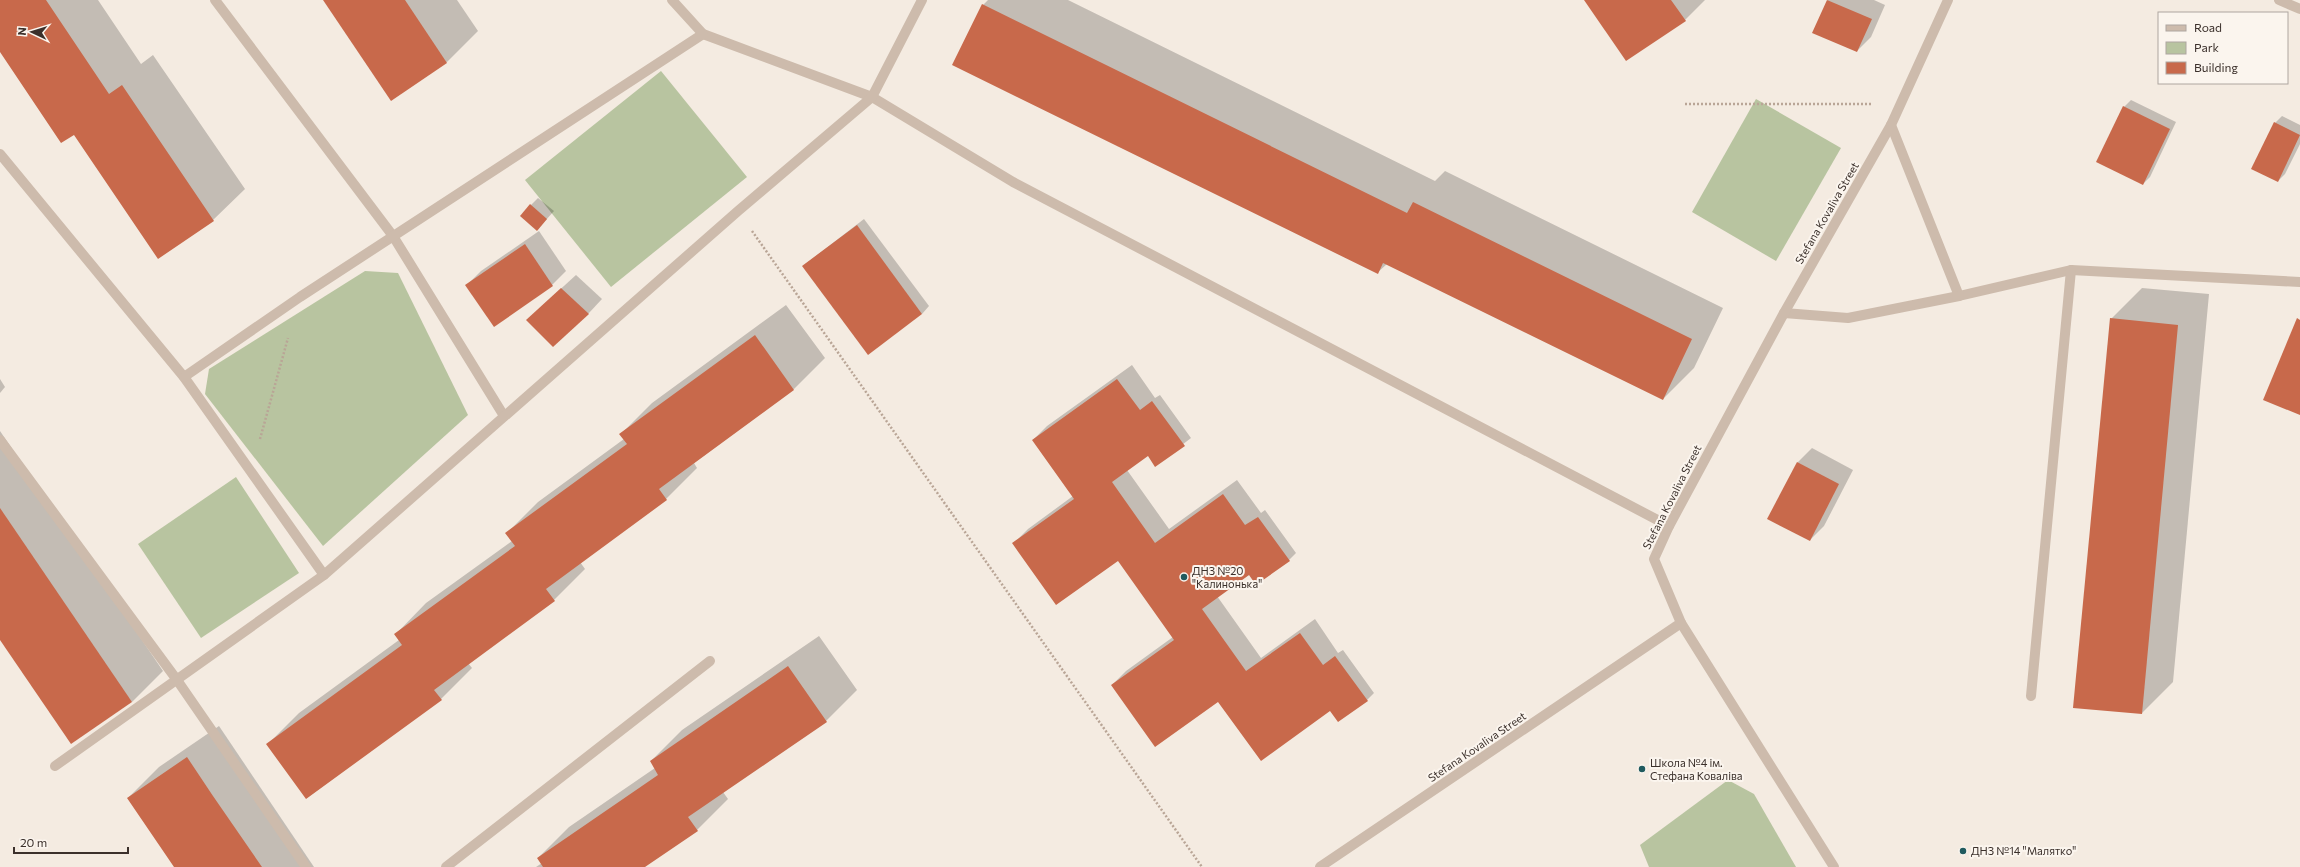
<svg xmlns="http://www.w3.org/2000/svg" width="2300" height="867" font-family="Commissioner,sans-serif">
  <style>
    .green { fill: #b8c4a0 }
    .shadow { fill: #0003 }
    .building { fill: #c8694b }
    .lines { fill: none; stroke-linecap: round; stroke-linejoin: round }
    .path { stroke: #b9a596; stroke-width: 2.5; stroke-dasharray: 2 2; stroke-linecap: butt }
    .minor { stroke: #cdbbac; stroke-width: 10 }
    .poi-dot { fill: #1f5a5e; stroke: #fbf5ee; stroke-width: 1.5 }
    .labels { text-anchor: middle; stroke-width: 4; stroke-linejoin: round; paint-order: stroke }
    .street-label { font-size: 11px; fill: #3b302b; stroke: #fbf5ee }
    .poi-label { font-size: 11px; fill: #3b302b; stroke: #fbf5ee; text-anchor: start }
  </style>
  <rect width="100%" height="100%" fill="#f4ebe1"/>
  <g class="green">
    <polygon points="661,71 747,177 611,287 525,180"/>
    <polygon points="1756,99 1841,148 1776,261 1692,212"/>
    <polygon points="365,271 398,273 468,415 323,546 205,394 209,369"/>
    <polygon points="236,477 299,573 201,638 138,544"/>
    <polygon points="1728,780 1754,794 1796,867 1649,867 1640,845"/>
  </g>
  <g class="shadow">
    <polygon points="0,0 98,0 141,64 153,55 245,189 213,220 158,257 74,133 0,50"/>
    <polygon points="324,0 457,0 478,31 447,62 392,99"/>
    <polygon points="988,0 1068,0 1435,181 1445,171 1723,308 1694,368 1663,399 1387,264 1377,273 983,5"/>
    <polygon points="1585,0 1705,0 1685,20"/>
    <polygon points="1828,0 1874,0 1885,5 1871,37 1857,51 1814,32"/>
    <polygon points="2131,100 2176,122 2150,177 2143,184 2124,107"/>
    <polygon points="2282,116 2300,125 2300,144 2285,174 2278,181 2275,123"/>
    <polygon points="538,198 554,211 537,230 531,205"/>
    <polygon points="864,219 929,306 922,314 803,266"/>
    <polygon points="539,231 566,271 552,285 494,325 467,285 481,271"/>
    <polygon points="576,275 602,299 588,314 542,306"/>
    <polygon points="2142,288 2209,294 2173,682 2142,713 2111,319"/>
    <polygon points="786,305 825,358 794,389 694,463 697,468 666,499 580,562 585,569 554,600 468,663 472,668 441,699 307,798 268,744 299,713 399,640 395,635 426,603 512,541 507,533 538,502 624,439 621,434 652,403"/>
    <polygon points="1132,365 1155,398 1160,395 1191,438 1156,465 1152,452 1127,470 1169,529 1237,480 1261,513 1265,510 1296,553 1289,560 1255,571 1217,596 1261,658 1315,619 1338,653 1343,650 1374,693 1367,700 1331,711 1219,700 1112,685 1126,671 1173,637 1118,559 1014,543 1028,529 1073,496 1033,440 1047,426"/>
    <polygon points="0,379 5,387 0,393"/>
    <polygon points="0,431 163,671 132,702 0,638"/>
    <polygon points="1812,448 1853,470 1824,526 1810,540 1798,462"/>
    <polygon points="819,636 857,690 826,721 723,792 728,799 697,830 643,867 536,867 542,863 538,858 569,827 655,768 651,761 682,730"/>
    <polygon points="219,726 314,867 175,867 128,798 159,767"/>
  </g>
  <g class="building">
    <polygon points="0,0 46,0 109,94 122,85 214,221 158,259 74,135 61,143 0,52"/>
    <polygon points="323,0 405,0 447,63 391,101"/>
    <polygon points="1584,0 1671,0 1686,21 1626,61"/>
    <polygon points="1827,0 1872,19 1857,52 1812,33"/>
    <polygon points="982,4 1407,213 1413,202 1692,339 1663,400 1383,263 1378,274 952,65"/>
    <polygon points="2123,106 2170,129 2143,185 2096,162"/>
    <polygon points="2274,122 2300,135 2278,182 2251,169"/>
    <polygon points="530,204 547,219 537,231 520,216"/>
    <polygon points="857,225 922,314 868,355 802,266"/>
    <polygon points="525,244 553,286 494,327 465,285"/>
    <polygon points="561,288 589,314 553,347 526,320"/>
    <polygon points="2110,318 2178,325 2142,714 2073,708"/>
    <polygon points="2297,318 2300,320 2300,415 2263,400"/>
    <polygon points="755,335 794,390 659,489 667,500 546,589 555,601 434,690 442,700 306,799 266,744 402,645 394,634 515,546 505,533 627,444 619,434"/>
    <polygon points="1117,379 1140,410 1152,401 1185,446 1155,467 1148,456 1112,482 1155,543 1223,494 1245,525 1258,517 1290,561 1256,585 1249,575 1202,609 1246,671 1300,633 1323,665 1335,656 1368,701 1338,722 1330,711 1261,761 1218,702 1155,747 1111,685 1174,640 1118,561 1056,605 1012,543 1074,499 1032,440"/>
    <polygon points="1797,462 1839,484 1810,541 1767,519"/>
    <polygon points="0,508 132,702 71,744 0,640"/>
    <polygon points="788,666 827,722 688,817 698,831 645,867 543,867 537,858 658,775 650,761"/>
    <polygon points="187,757 213,796 262,867 174,867 127,798"/>
  </g>
  <g class="lines">
    <g class="path">
      <polyline points="1685,104 1872,104"/>
      <polyline points="752,231 1202,867"/>
      <polyline points="260,439 288,338"/>
    </g>
    <g class="minor">
      <polyline points="215,0 393,236 504,416"/>
      <polyline points="672,0 703,34 872,97 1013,182 1669,526"/>
      <polyline points="2279,0 2300,9"/>
      <polyline points="1891,125 1959,296 2071,270 2300,282"/>
      <polyline points="0,154 184,377 324,575"/>
      <polyline points="1784,313 1848,318 1959,296"/>
      <polyline points="184,377 300,297 703,34"/>
      <polyline points="0,440 177,680 306,867"/>
      <polyline points="1681,623 1834,867"/>
      <polyline points="2031,696 2071,270"/>
      <polyline points="55,766 324,575 738,211 872,97 922,0"/>
      <polyline points="446,867 710,661"/>
      <polyline points="1320,867 1681,623 1654,559 1669,526 1784,313 1891,125 1948,0"/>
    </g>
  </g>
  <g class="poi-dot">
    <circle cx="1184" cy="577" r="4"/>
    <circle cx="1642" cy="769" r="4"/>
    <circle cx="1963" cy="851" r="4"/>
  </g>
  <g class="labels">
    <g class="street-label">
      <text transform="translate(1827 213) rotate(-60)" y="4">Stefana Kovaliva Street</text>
      <text transform="translate(1672 497) rotate(-63)" y="4">Stefana Kovaliva Street</text>
      <text transform="translate(1477 747) rotate(-34)" y="4">Stefana Kovaliva Street</text>
    </g>
    <g class="poi-label">
      <text x="1192" y="575">ДНЗ №20<tspan x="1192" dy="13">"Калинонька"</tspan></text>
      <text x="1650" y="767">Школа №4 ім.<tspan x="1650" dy="13">Стефана Коваліва</tspan></text>
      <text x="1971" y="855">ДНЗ №14 "Малятко"</text>
    </g>
  </g>
  <rect x="2158" y="12" width="130" height="72" fill="#fbf5ee" stroke="#aea6a0"/>
  <rect x="2166" y="25" width="20" height="6" fill="#cdbbac" stroke="#aea6a0"/>
  <text x="2194" y="32" font-size="12" fill="#3b302b">Road</text>
  <rect x="2166" y="42" width="20" height="12" fill="#b8c4a0" stroke="#aea6a0"/>
  <text x="2194" y="52" font-size="12" fill="#3b302b">Park</text>
  <rect x="2166" y="62" width="20" height="12" fill="#c8694b" stroke="#aea6a0"/>
  <text x="2194" y="72" font-size="12" fill="#3b302b">Building</text>
  <g transform="translate(32 32) rotate(274)" stroke="#fbf5ee" stroke-width="3" paint-order="stroke">
  <path d="M0-3L7 15L0 10L-7 15Z" fill="#3b302b"/>
  <text y="-6" font-size="11" font-weight="bold" text-anchor="middle" fill="#3b302b">N</text>
  </g>
  <path d="M14 847v6h114v-6" fill="none" stroke="#3b302b" stroke-width="2"/>
  <text x="20" y="847" font-size="12" fill="#3b302b" stroke="#fbf5ee" stroke-width="3" paint-order="stroke">20 m</text>
</svg>
